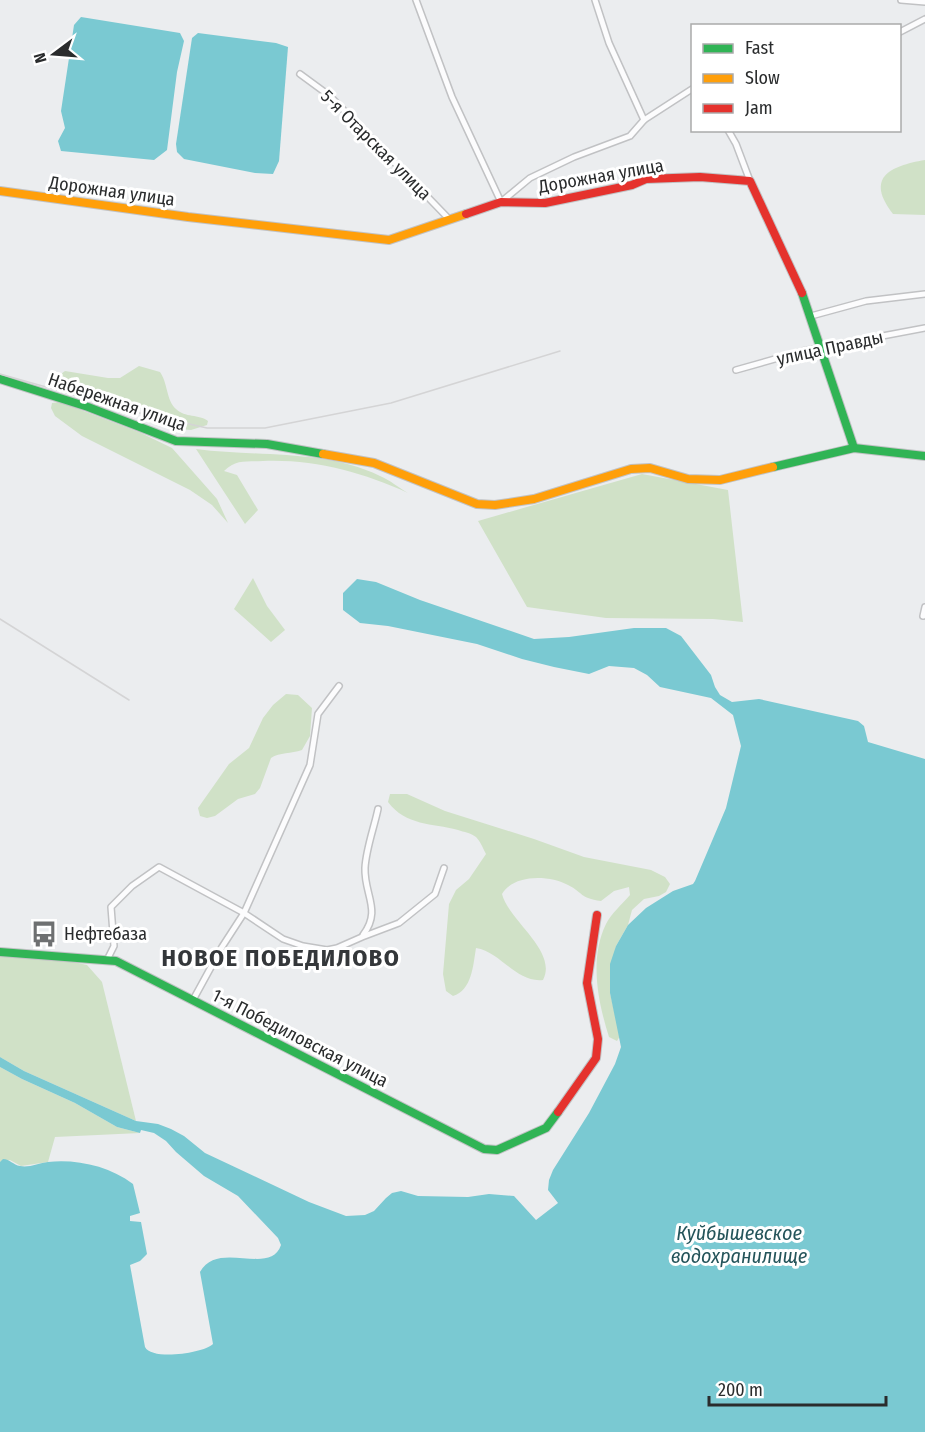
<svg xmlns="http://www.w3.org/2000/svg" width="925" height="1432" font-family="'Fira Sans Condensed',sans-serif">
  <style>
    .green { fill: #d0e1c7 }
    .water { fill: #7ac9d2 }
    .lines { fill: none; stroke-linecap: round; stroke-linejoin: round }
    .street-casing { stroke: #c1c2c4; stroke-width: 8 }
    .fast-casing { stroke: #c1c2c4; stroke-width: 10 }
    .slow-casing { stroke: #c1c2c4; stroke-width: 10 }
    .jam-casing { stroke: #c1c2c4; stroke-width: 10 }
    .street { stroke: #fcfcfd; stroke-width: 5 }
    .fast { stroke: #30b455; stroke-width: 8 }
    .slow { stroke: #ff9f0a; stroke-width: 8 }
    .jam { stroke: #e5322d; stroke-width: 8 }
    .rail { stroke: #d4d4d5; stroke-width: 1.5 }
    .labels { text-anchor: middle; stroke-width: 6; stroke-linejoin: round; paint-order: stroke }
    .street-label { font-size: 18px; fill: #2a2c2d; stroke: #fff }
    .poi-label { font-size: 18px; fill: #2a2c2d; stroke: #fff; text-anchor: start }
    .water-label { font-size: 20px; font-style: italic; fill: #24545a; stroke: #fff }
    .district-label { font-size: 24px; font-weight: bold; letter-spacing: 1.5px; fill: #34373a; stroke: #fff }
  </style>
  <rect width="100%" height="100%" fill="#ebedef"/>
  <g class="green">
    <path d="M 925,160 L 925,215 L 893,214 C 865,178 889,166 925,160 Z"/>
    <path d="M 139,366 L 160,372 C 168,383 166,400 176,409 C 185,418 199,414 208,421 L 207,425 L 191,430 L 178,429 L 150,411 L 67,390 L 60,385 L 57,377 L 65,371 L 108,378 L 120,378 Z"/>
    <polygon points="60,402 141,433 172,448 217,499 228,523 212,505 190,490 82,436 55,416 51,408 52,403"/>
    <path d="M 196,449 C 256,457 324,449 380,476 C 390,480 399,488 408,493 C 362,472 314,459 263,461 C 246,462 236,459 224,471 L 237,475 L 258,510 L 245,524 Z"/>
    <polygon points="642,474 728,490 743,622 713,619 606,618 527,607 478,521"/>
    <polygon points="253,578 267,606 285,630 271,642 234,609"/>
    <path d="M 286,694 L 298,695 L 312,708 L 310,736 L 302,750 C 291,754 280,752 271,758 L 260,788 L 255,794 L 238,799 L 215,816 L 207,818 L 200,816 L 198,808 L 229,764 L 249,748 L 263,718 L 273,705 Z"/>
    <path d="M 390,794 L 407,794 L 445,811 L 534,839 L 584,857 L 651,870 L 665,877 L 670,884 L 666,892 L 659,896 L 644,899 L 632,910 L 628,925 L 616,946 L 610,993 L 620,1036 L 617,1041 L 609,1037 C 598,1002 589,959 606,924 C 611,914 622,904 630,895 L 629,887 L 614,891 L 601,901 C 579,898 584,893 568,885 C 549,875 514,874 502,894 C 509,921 558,951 543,980 C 516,983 501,952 476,948 C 473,966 472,990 453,996 L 446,991 L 443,974 L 449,904 L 456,890 L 469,879 L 486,854 C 483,848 480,841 476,837 C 471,833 464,832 458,830 C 432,823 406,826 388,802 Z"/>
    <polygon points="0,955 64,960 87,965 102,982 136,1121 24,1071 0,1057"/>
    <polygon points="0,1067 22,1079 75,1103 117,1127 140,1133 55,1137 48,1162 21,1166 10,1160 0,1162"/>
  </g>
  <g class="water">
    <polygon points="81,17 180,33 184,41 177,72 167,150 154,160 61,151 58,141 65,128 61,111 74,25"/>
    <polygon points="198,33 276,43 288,47 279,161 273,174 255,173 184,159 177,152 176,144 192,38"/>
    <path d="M 357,579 L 376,582 L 420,600 L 534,639 L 569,637 L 634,628 L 666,628 L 681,636 L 711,675 L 715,687 L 720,695 L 732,702 L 759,699 L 858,721 L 864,726 L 868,742 L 925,759 L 925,1432 L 0,1432 L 0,1162 L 3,1159 C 10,1159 13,1165 20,1166 C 29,1168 39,1163 48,1162 C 77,1159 109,1166 133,1184 L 140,1213 L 130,1216 L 130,1221 L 141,1222 L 147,1254 L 140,1261 L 130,1265 L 145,1347 C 152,1361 204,1353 213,1344 L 200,1272 C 218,1239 270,1277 281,1245 L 278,1238 L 238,1196 L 204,1176 L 176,1152 L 166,1141 L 154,1133 L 141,1130 L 140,1133 L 117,1127 L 75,1103 L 22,1079 L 0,1067 L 0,1057 L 24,1071 L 136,1121 L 158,1124 L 171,1129 L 184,1136 L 205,1153 L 309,1202 L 346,1216 L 365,1215 L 374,1211 L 386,1198 L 392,1193 L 401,1191 L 418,1196 L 468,1197 L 489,1194 L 514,1196 L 536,1220 L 558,1203 L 548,1190 L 549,1180 L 553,1170 L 589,1113 L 615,1064 L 621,1047 L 610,993 L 610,964 L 616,946 L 628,925 L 646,908 L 673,891 L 693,884 L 695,881 L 726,808 L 741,746 L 733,715 L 711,698 L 660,687 L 647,675 L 634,668 L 609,666 L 589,674 L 554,667 L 522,659 L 477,644 L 388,626 L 360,623 L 343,610 L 343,593 Z"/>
  </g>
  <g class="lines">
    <g class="street-casing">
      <g id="street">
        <polyline points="416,0 452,97 501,202 530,178 574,157 630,136 644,120 692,89"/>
        <polyline points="595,0 609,43 644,120"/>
        <polyline points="901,0 925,2"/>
        <polyline points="900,32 925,19"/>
        <polyline points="300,74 330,96 449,219"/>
        <polyline points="728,130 736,144 750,181"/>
        <polyline points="811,316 866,301 925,294"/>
        <polyline points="736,370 803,351 925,328"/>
        <polyline points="923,616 925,607"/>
        <path d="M 363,935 C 382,910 364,895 365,868 C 366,849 374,828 378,809"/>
        <polyline points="107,960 114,946 111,907 132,886 159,867 244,913 283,939 303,946 327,950 337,948 362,937 399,923 435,894 444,868"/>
        <polyline points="193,1000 222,947 244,913 310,765 318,714 339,686"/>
      </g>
    </g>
    <g class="fast-casing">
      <g id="fast">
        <polyline points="802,293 854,448"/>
        <polyline points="0,379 88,407 176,441 267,444 323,454"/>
        <polyline points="773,467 854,448 925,456"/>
        <polyline points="0,952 116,961 484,1149 497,1150 546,1128 558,1112"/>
      </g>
    </g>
    <g class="slow-casing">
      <g id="slow">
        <polyline points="0,191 188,217 389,240 466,214"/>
        <polyline points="323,454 374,463 477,504 495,505 534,499 631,469 650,468 688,479 720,480 773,467"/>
      </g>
    </g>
    <g class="jam-casing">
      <g id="jam">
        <polyline points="466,214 501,202 545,203 632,185 646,179 700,177 750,181 802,293"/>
        <polyline points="558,1112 596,1058 598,1039 587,983 597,915"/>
      </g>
    </g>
    <use href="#street" class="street"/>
    <use href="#fast" class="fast"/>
    <use href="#slow" class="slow"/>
    <use href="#jam" class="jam"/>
    <g class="rail">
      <polyline points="0,374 131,411 207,428 265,428 391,403 560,351"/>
      <polyline points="0,619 129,700"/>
    </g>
  </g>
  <defs>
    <g id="bus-bare" transform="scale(2.07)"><path d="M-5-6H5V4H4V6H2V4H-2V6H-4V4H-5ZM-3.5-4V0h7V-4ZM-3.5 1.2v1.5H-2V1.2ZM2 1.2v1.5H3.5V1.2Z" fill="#6e7071" stroke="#fff" stroke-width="2.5" paint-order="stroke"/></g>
  </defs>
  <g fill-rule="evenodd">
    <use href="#bus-bare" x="44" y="934"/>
  </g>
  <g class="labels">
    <g class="street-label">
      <text transform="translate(376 145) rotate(45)" y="6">5-я Отарская улица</text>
      <text transform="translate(601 176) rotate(-10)" y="6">Дорожная улица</text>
      <text transform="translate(112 191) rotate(8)" y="6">Дорожная улица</text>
      <text transform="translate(830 348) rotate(-12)" y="6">улица Правды</text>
      <text transform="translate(117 402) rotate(19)" y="6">Набережная улица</text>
      <text transform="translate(300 1038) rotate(27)" y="6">1-я Победиловская улица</text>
    </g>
    <g class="poi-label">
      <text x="64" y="940">Нефтебаза</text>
    </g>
    <g class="water-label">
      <text x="739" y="1240">Куйбышевское<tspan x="739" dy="23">водохранилище</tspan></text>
    </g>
    <g class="district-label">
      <text x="281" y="966">НОВОЕ ПОБЕДИЛОВО</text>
    </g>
  </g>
  <rect x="691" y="24" width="210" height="108" fill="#ffffff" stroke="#aaabab" stroke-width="1.5"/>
  <rect x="703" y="44" width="30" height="9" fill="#30b455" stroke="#aaabab" stroke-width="1.5"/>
  <text x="745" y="54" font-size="18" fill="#2a2c2d">Fast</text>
  <rect x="703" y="74" width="30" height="9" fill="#ff9f0a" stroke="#aaabab" stroke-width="1.5"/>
  <text x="745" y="84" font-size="18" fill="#2a2c2d">Slow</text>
  <rect x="703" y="104" width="30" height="9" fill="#e5322d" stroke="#aaabab" stroke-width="1.5"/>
  <text x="745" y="114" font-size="18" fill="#2a2c2d">Jam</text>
  <g transform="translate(54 54) rotate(254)" stroke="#ffffff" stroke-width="4.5" paint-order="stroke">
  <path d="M0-4.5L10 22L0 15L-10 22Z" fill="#2a2c2d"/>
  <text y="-9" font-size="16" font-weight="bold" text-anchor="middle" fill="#2a2c2d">N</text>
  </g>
  <path d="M709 1396v9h177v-9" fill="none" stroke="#2a2c2d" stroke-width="3"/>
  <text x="718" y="1396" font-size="18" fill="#2a2c2d" stroke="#ffffff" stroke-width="4.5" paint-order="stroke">200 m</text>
</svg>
